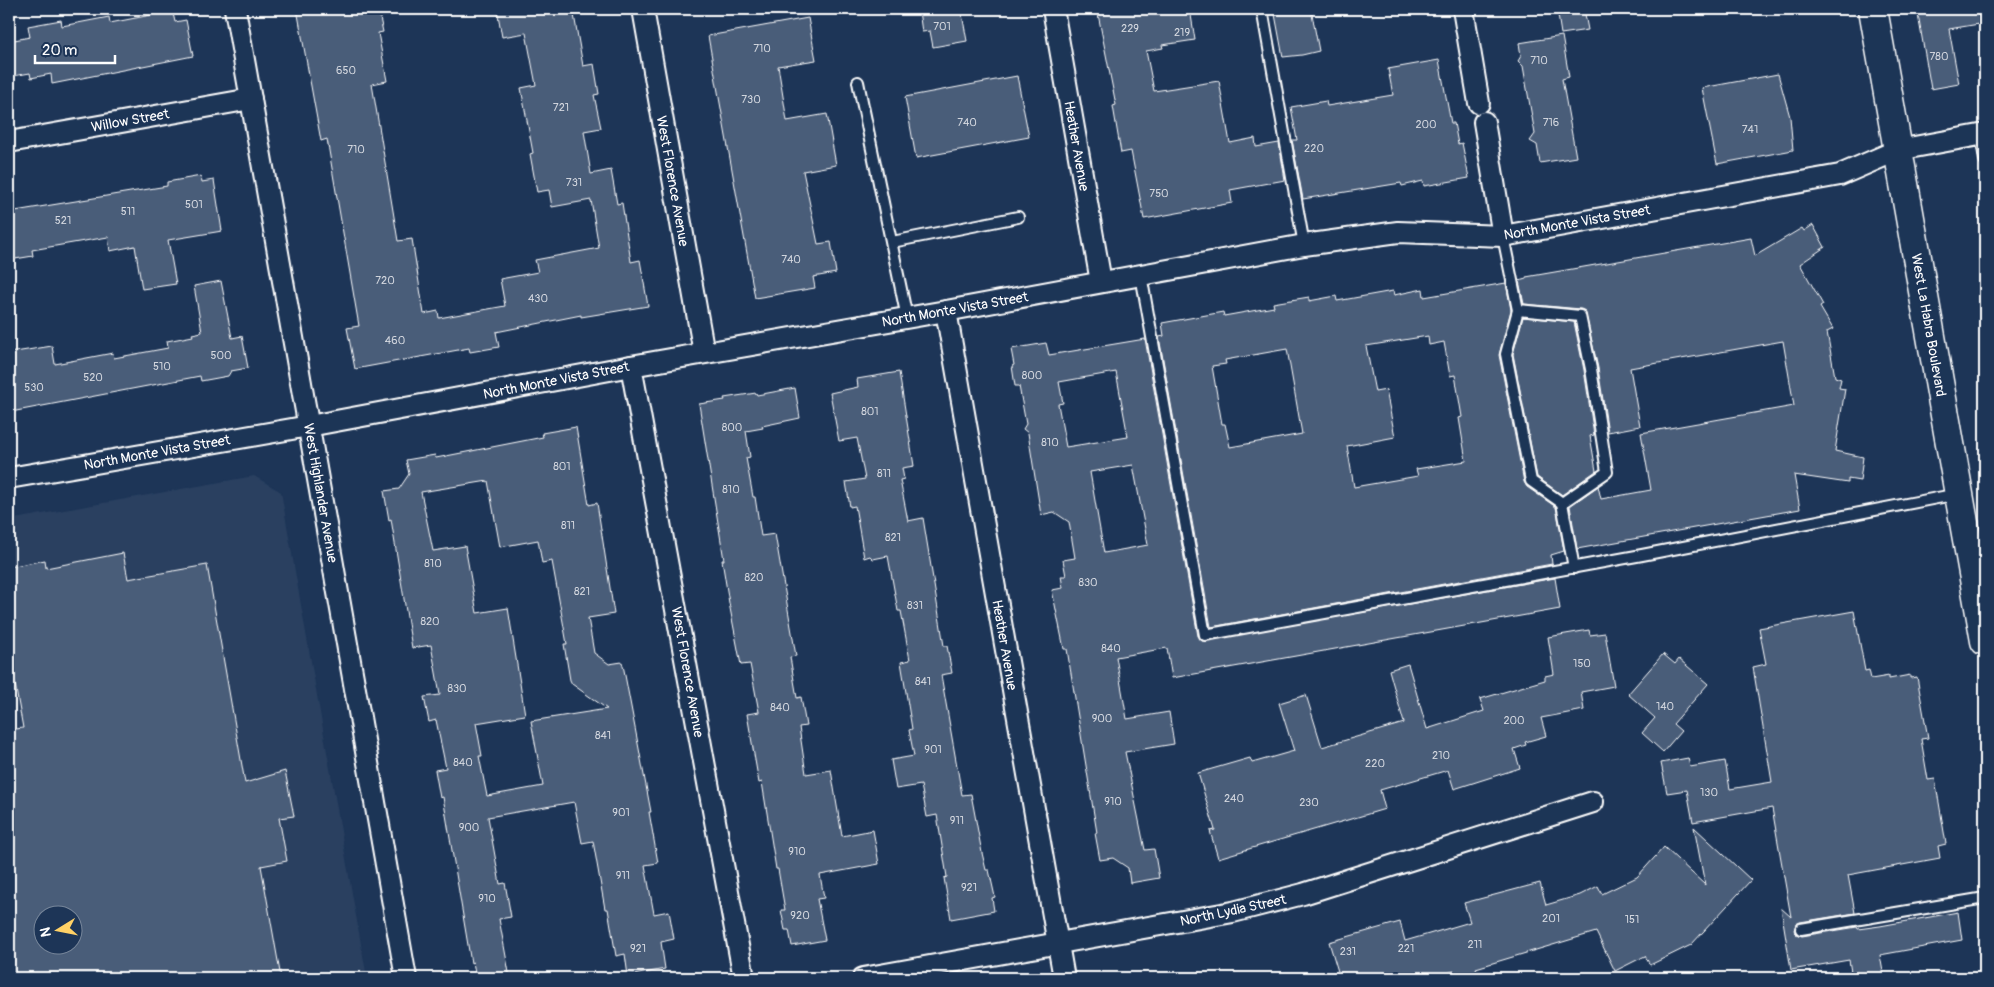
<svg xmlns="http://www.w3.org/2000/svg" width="1994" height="987" font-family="Pangolin,sans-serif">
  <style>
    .built { fill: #2a4161; fill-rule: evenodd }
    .building { fill: #4a5d79; stroke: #fff; fill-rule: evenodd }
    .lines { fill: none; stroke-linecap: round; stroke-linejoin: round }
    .service-casing { stroke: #fff; stroke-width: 14 }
    .minor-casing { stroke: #fff; stroke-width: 24 }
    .secondary-casing { stroke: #fff; stroke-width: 31 }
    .service { stroke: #1d3557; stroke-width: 10 }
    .minor { stroke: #1d3557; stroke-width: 20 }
    .secondary { stroke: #1d3557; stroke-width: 28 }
    .labels { text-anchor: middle; stroke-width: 4; stroke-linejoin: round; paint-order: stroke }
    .number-label { font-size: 11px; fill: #d2d6de }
    .street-label { font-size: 14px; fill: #fff; stroke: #1d3557 }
  </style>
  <rect width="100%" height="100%" fill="#1d3557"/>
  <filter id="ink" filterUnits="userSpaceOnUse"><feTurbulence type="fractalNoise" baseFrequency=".02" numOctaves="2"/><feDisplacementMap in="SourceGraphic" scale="10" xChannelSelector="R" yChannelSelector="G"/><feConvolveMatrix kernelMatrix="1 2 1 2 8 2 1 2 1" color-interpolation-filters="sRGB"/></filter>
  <g filter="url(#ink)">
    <path class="built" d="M 254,476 L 281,492 L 367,978 L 9,978 L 9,520 ZM 42,914 L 72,914 L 72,944 L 42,944 Z"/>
    <g class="building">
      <polygon points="150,9 172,9 175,22 186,20 193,56 52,84 51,74 31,78 30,73 13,76 9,41 30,37 28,26 61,20 62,26 109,17 110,23 151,15"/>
      <polygon points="297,9 378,9 383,32 378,33 387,81 372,84 398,241 412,239 424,314 438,311 439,318 505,306 500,279 538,272 535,260 599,248 591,200 552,207 549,190 537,192 530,154 533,153 521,88 536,85 526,33 502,37 497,9 573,9 583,66 594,64 599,94 594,95 601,128 584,131 591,174 611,170 617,204 622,203 631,262 640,260 648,306 581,317 581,315 496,332 499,347 470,352 469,348 355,369 347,328 359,326 327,139 321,141"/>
      <polygon points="930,9 961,9 967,41 933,47 930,31 922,32 919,11"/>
      <polygon points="1097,9 1190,9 1195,40 1162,45 1163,48 1146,51 1154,91 1219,81 1230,143 1255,138 1256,147 1279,143 1285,180 1230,190 1232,203 1144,219 1131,151 1121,153 1113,106 1116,105"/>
      <polygon points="1274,9 1311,9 1319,51 1302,55 1283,57"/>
      <polygon points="1557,9 1584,9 1588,30 1561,34"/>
      <polygon points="1917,9 1985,9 1985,23 1949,29 1959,84 1931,89"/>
      <polygon points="808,18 816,60 778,66 787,121 827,114 836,165 803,171 818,244 831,242 836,273 813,277 815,288 755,298 708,36"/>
      <polygon points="1562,36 1569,77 1562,79 1576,157 1540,163 1537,145 1530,141 1535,134 1523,66 1518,61 1521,56 1519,43"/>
      <polygon points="1439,60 1451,123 1454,123 1458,144 1462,143 1469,178 1424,186 1423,181 1402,186 1401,183 1303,199 1292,140 1297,140 1291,107 1326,101 1327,106 1393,95 1388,69"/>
      <polygon points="1778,74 1790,117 1793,150 1717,164 1702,88"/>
      <polygon points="1017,76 1029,137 916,158 905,97"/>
      <polygon points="201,176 202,182 214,180 222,231 168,240 176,284 142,289 135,246 110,251 108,237 32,250 33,256 9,260 9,212 167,186 167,182"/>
      <polygon points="1813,225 1825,247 1800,264 1823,305 1820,307 1833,329 1827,332 1835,377 1841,379 1839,388 1845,389 1835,451 1863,457 1860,481 1848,479 1848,483 1794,475 1800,509 1577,549 1570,506 1598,486 1601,499 1651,490 1641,433 1794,406 1783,341 1630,368 1640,426 1608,432 1598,368 1585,311 1581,309 1524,304 1519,281 1526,279 1526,277 1751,238 1755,256 1802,228 1804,231"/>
      <polygon points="221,281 232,338 242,336 248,368 231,371 228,376 201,381 200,376 11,412 9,396 9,353 52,346 55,364 113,353 114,358 168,348 167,341 193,336 192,334 202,332 194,286"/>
      <path d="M 1506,283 L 1511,310 L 1499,355 L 1524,482 L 1527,487 L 1556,507 L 1564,551 L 1551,555 L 1552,564 L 1211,627 L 1159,337 L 1164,336 L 1162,323 L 1223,312 L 1224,316 L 1274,307 L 1273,303 L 1309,297 L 1309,301 L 1336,296 L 1337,301 L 1393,291 L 1394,295 L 1423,289 L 1424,297 ZM 1428,336 L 1429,345 L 1444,342 L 1450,376 L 1455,375 L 1462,417 L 1459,418 L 1466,461 L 1416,469 L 1418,476 L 1354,487 L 1347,446 L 1395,437 L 1386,390 L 1375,392 L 1366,346 ZM 1287,349 L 1302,434 L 1230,447 L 1225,424 L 1222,424 L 1212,366 L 1226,364 L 1225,360 Z"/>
      <polygon points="1523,317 1574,322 1584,370 1594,435 1590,436 1596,471 1562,495 1537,477 1513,354"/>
      <path d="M 1145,339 L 1198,636 L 1202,641 L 1555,578 L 1560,609 L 1172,678 L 1167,648 L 1116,657 L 1127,719 L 1169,712 L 1174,744 L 1125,752 L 1145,850 L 1154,849 L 1159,878 L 1130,883 L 1128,868 L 1113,858 L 1100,860 L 1095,833 L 1097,833 L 1067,649 L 1064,649 L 1052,590 L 1063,588 L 1061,576 L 1066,576 L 1063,560 L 1075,558 L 1069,522 L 1054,512 L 1041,515 L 1028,433 L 1023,429 L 1026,424 L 1019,386 L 1015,386 L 1012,366 L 1014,365 L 1011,349 L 1046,343 L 1049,355 ZM 1116,372 L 1128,437 L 1066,447 L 1058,404 L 1063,403 L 1059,382 ZM 1133,465 L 1148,545 L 1104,553 L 1090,472 Z"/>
      <polygon points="899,372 914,466 902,468 904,479 900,480 908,521 923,518 944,646 947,646 952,673 941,675 962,795 971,794 982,853 986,870 989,870 995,897 992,898 994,911 951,919 944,878 947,877 937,815 927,817 921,785 896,789 891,760 914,756 909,730 912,729 901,662 910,660 901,611 898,611 888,556 873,559 870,556 864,558 855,506 850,507 846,482 865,479 857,438 839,441 830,393 858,387 857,379"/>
      <polygon points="795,388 800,418 762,426 763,428 746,431 750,457 746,458 753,497 755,497 761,536 775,534 796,656 790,657 797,698 801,697 806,726 799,727 806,774 831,770 842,836 873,830 879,864 820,875 824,898 817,899 825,940 792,946 789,930 785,930 781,910 785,910 778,869 776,869 762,782 759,783 747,714 759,712 750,664 741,665 729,603 722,560 724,560 699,404 725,400 724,398 756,393 757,395"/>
      <path d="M 576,427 L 589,505 L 597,503 L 614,614 L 588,618 L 594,653 L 609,664 L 622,662 L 624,670 L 651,812 L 649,812 L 658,863 L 645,865 L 654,914 L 669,911 L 674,939 L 661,942 L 665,969 L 628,976 L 625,954 L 616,956 L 608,909 L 605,909 L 593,841 L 582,843 L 574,802 L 488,817 L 500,884 L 505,883 L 511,917 L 499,919 L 510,978 L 476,978 L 473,962 L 471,963 L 443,797 L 440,798 L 435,770 L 446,768 L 436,720 L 429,722 L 424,697 L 440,695 L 431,645 L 412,648 L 391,519 L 389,520 L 384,491 L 399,489 L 409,474 L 406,460 L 435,455 L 436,458 L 543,437 L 542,433 ZM 488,481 L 500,547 L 538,540 L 542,563 L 552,561 L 567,644 L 564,644 L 570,680 L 572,684 L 607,709 L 531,721 L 543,786 L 487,796 L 479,756 L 482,756 L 476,723 L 525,715 L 508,608 L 477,613 L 465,546 L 433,551 L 421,492 Z"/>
      <path d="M 123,553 L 128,579 L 207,565 L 245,783 L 285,771 L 294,816 L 279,818 L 287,861 L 261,866 L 281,978 L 9,978 L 9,730 L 23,728 L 9,651 L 9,567 L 45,560 L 46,568 ZM 42,914 L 72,914 L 72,944 L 42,944 Z"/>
      <polygon points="1854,611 1865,671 1869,670 1871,679 1889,676 1889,679 1910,675 1910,678 1917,677 1928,738 1921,739 1928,780 1935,779 1946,844 1938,846 1940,858 1848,875 1855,913 1800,922 1796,924 1794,930 1796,934 1802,936 1857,927 1858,929 1880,926 1958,912 1962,940 1880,955 1884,978 1852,978 1849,960 1791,970 1781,908 1791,917 1772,808 1693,822 1687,790 1667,793 1661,763 1688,758 1690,767 1725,761 1730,789 1772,782 1753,667 1766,664 1759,628"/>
      <polygon points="1589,630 1590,635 1605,633 1614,686 1581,692 1584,710 1541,718 1546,736 1525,742 1526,745 1514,749 1520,768 1454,789 1448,770 1380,790 1385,809 1218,858 1210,831 1215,830 1198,773 1250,758 1252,763 1294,751 1279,703 1306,695 1322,747 1404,723 1389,670 1408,664 1427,729 1484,711 1480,699 1545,680 1545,676 1554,674 1548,637"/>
      <polygon points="1663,654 1675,664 1679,659 1708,684 1673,724 1681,731 1663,752 1642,733 1655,718 1628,694"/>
      <polygon points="1694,827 1751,880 1691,945 1650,965 1645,956 1615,971 1596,932 1476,968 1478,975 1465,978 1456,978 1454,971 1428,978 1340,978 1329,942 1400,922 1405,941 1470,922 1464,903 1540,883 1546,905 1580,895 1598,886 1602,894 1637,877 1664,847 1705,885"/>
    </g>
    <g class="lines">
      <g class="service-casing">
        <g id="service">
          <polyline points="1262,9 1304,245"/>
          <polyline points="858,82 907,318"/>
          <polyline points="1981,135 1985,160"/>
          <polyline points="1503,236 1518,310 1506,354 1531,481 1562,503 1574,568"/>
          <polyline points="892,242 1018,217"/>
          <polyline points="1141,275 1205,635 1642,555 1958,494"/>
          <polyline points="1518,310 1580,316 1591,369 1607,472 1562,503"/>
          <polyline points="1801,929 1985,898"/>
        </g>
      </g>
      <g class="minor-casing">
        <g id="minor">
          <polyline points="235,9 406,978"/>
          <polyline points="643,9 704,353"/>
          <polyline points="1053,9 1101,282"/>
          <polyline points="1463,9 1479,103"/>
          <polyline points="1484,122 1503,236"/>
          <polyline points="9,142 251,99"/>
          <polyline points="946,311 1064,978"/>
          <polyline points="631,366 744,978"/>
          <polyline points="9,478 309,426 631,366 946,311 1304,245 1398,232 1503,236 1840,175 1898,150 1985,134"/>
          <polyline points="863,978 1233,912 1303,894 1593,802"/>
        </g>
      </g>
      <g class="secondary-casing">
        <polyline id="secondary" points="1873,9 1985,641"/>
      </g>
      <use href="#service" class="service"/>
      <use href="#minor" class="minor"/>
      <use href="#secondary" class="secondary"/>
    </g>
  </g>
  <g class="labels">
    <g class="number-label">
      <text x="942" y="30">701</text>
      <text x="1130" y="32">229</text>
      <text x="1182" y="36">219</text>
      <text x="762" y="52">710</text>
      <text x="1939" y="60">780</text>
      <text x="1539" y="64">710</text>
      <text x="346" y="74">650</text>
      <text x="751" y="103">730</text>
      <text x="561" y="111">721</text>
      <text x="967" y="126">740</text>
      <text x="1551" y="126">716</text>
      <text x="1426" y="128">200</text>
      <text x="1750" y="133">741</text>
      <text x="1314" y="152">220</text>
      <text x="356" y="153">710</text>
      <text x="574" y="186">731</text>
      <text x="1159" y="197">750</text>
      <text x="194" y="208">501</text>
      <text x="128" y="215">511</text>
      <text x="63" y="224">521</text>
      <text x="791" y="263">740</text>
      <text x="385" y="284">720</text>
      <text x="538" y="302">430</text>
      <text x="395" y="344">460</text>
      <text x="221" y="359">500</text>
      <text x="162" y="370">510</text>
      <text x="1032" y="379">800</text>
      <text x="93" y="381">520</text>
      <text x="34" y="391">530</text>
      <text x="870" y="415">801</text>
      <text x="732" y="431">800</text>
      <text x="1050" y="446">810</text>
      <text x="562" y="470">801</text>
      <text x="884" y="477">811</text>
      <text x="731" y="493">810</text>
      <text x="568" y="529">811</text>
      <text x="893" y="541">821</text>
      <text x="433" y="567">810</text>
      <text x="754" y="581">820</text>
      <text x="1088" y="586">830</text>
      <text x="582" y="595">821</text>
      <text x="915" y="609">831</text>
      <text x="430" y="625">820</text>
      <text x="1111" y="652">840</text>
      <text x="1582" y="667">150</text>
      <text x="923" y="685">841</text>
      <text x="457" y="692">830</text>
      <text x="1665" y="710">140</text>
      <text x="780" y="711">840</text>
      <text x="1102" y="722">900</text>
      <text x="1514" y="724">200</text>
      <text x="603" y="739">841</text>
      <text x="933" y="753">901</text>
      <text x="1441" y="759">210</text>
      <text x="463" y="766">840</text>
      <text x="1375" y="767">220</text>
      <text x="1709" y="796">130</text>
      <text x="1234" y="802">240</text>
      <text x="1113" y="805">910</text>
      <text x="1309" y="806">230</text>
      <text x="621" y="816">901</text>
      <text x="957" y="824">911</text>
      <text x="469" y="831">900</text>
      <text x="797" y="855">910</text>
      <text x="623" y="879">911</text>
      <text x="969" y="891">921</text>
      <text x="487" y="902">910</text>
      <text x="800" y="919">920</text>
      <text x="1551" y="922">201</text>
      <text x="1632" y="923">151</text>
      <text x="1475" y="948">211</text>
      <text x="638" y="952">921</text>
      <text x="1406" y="952">221</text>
      <text x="1348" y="955">231</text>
    </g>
    <g class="street-label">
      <text transform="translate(130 120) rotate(-10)" y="5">Willow Street</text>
      <text transform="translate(1077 146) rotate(80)" y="5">Heather Avenue</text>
      <text transform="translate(673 181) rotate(80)" y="5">West Florence Avenue</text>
      <text transform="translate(1577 222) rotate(-10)" y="5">North Monte Vista Street</text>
      <text transform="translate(955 309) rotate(-10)" y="5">North Monte Vista Street</text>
      <text transform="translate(1929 325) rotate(80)" y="5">West La Habra Boulevard</text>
      <text transform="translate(556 380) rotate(-11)" y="5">North Monte Vista Street</text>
      <text transform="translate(157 452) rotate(-10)" y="5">North Monte Vista Street</text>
      <text transform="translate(321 493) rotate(80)" y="5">West Highlander Avenue</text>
      <text transform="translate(1005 645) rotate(80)" y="5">Heather Avenue</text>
      <text transform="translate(688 672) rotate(80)" y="5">West Florence Avenue</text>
      <text transform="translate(1233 910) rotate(-12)" y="5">North Lydia Street</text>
    </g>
  </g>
  <rect width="1994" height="987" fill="none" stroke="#1d3557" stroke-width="30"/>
  <rect x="15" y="15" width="1964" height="957" fill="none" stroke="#fff" stroke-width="2" filter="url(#ink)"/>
  <g transform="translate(58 930) rotate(260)"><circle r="24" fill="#1d3557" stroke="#77869a"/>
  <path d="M0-4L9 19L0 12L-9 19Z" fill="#ffd166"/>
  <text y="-8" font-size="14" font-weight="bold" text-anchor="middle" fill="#ffffff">N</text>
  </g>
  <path d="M35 55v8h80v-8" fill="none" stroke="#ffffff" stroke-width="2.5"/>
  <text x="42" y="55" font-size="15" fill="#ffffff" stroke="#1d3557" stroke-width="4" paint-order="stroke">20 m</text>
</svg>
